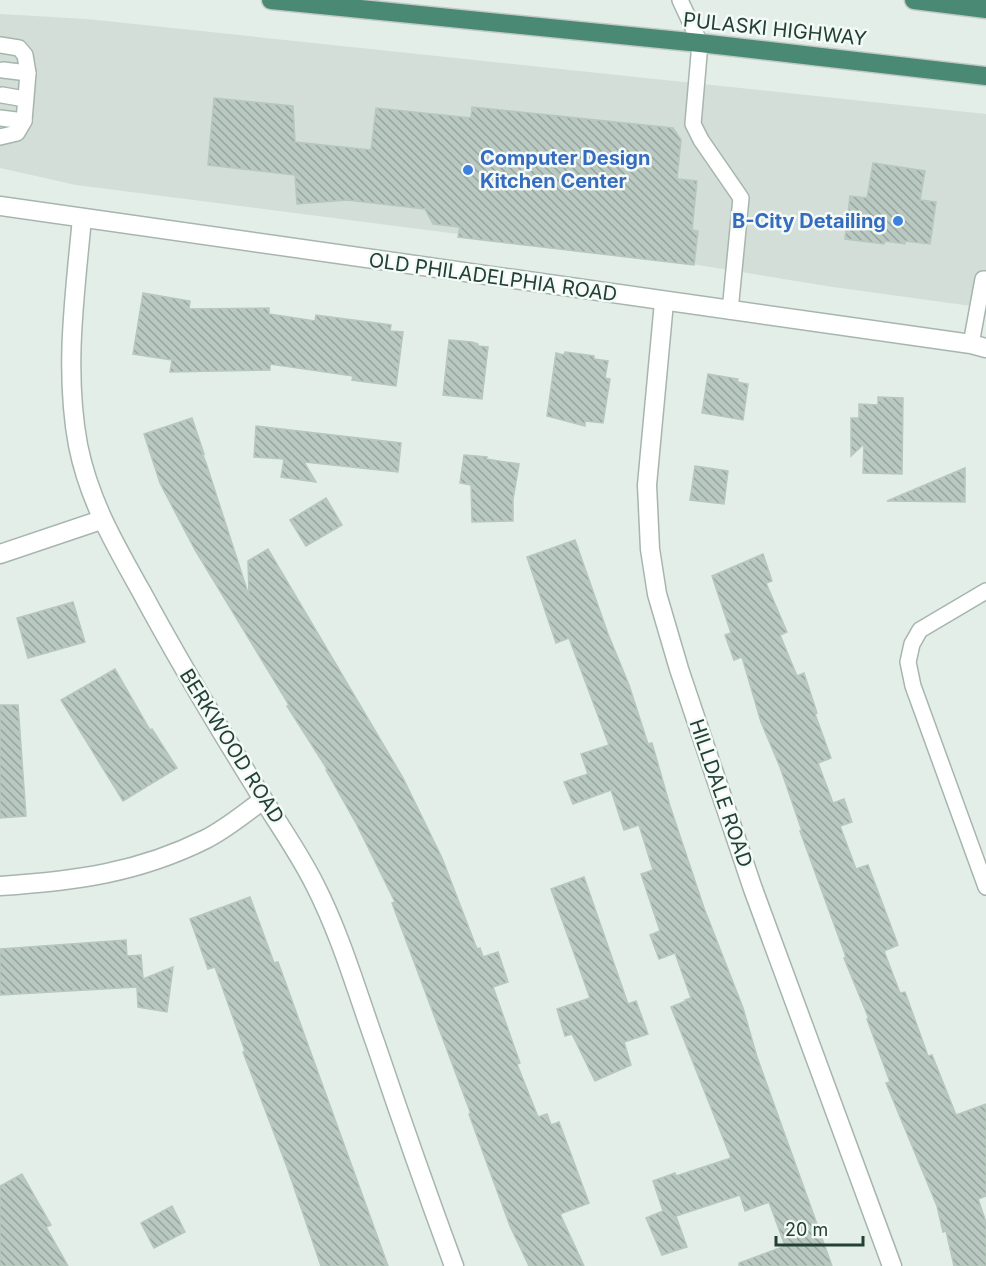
<svg xmlns="http://www.w3.org/2000/svg" width="986" height="1266" font-family="Inter,sans-serif">
  <style>
    .built { fill: #d2ded7 }
    .building { fill: url(#building-back-hatch); stroke: #b6c8be; stroke-width: 1.5 }
    .lines { fill: none; stroke-linecap: round; stroke-linejoin: round }
    .service-casing { stroke: #a6b6af; stroke-width: 18 }
    .minor-casing { stroke: #a6b6af; stroke-width: 21 }
    .trunk-casing { stroke: #c1cac6; stroke-width: 21 }
    .service { stroke: #fff; stroke-width: 15 }
    .minor { stroke: #fff; stroke-width: 18 }
    .trunk { stroke: #4a8a74; stroke-width: 18 }
    .shop-dot { fill: #3f7fe0; stroke: #f4faf7; stroke-width: 2 }
    .labels { text-anchor: middle; stroke-width: 5; stroke-linejoin: round; paint-order: stroke }
    .street-label { font-size: 20px; fill: #224035; stroke: #f4faf7 }
    .shop-label { font-size: 20px; font-weight: bold; fill: #366cbe; stroke: #f4faf7; text-anchor: start }
  </style>
  <defs>
    <pattern id="building-back-hatch" width="6" height="6" patternUnits="userSpaceOnUse" patternTransform="scale(1.5)"><rect width="6" height="6" fill="#b9c9c1"/><path d="M-1 5l2 2M0 0l6 6M5-1l2 2" fill="none" stroke="#96a59e"/></pattern>
  </defs>
  <rect width="100%" height="100%" fill="#e4eee8"/>
  <polygon class="built" points="0,14 87,19 986,114 986,308 833,287 692,264 76,185 0,168"/>
  <g class="building">
    <polygon points="214,98 293,106 295,142 371,150 376,108 471,118 472,107 673,128 681,140 677,179 697,181 692,230 698,231 694,265 458,237 460,227 433,224 425,209 347,200 297,204 295,175 208,165"/>
    <polygon points="873,163 925,171 920,200 936,202 930,244 905,241 905,244 885,241 884,244 845,239 850,196 867,198"/>
    <polygon points="143,293 190,301 189,309 269,308 269,314 315,321 316,315 391,325 390,331 403,332 396,386 352,380 353,376 270,364 270,370 170,372 172,360 133,354"/>
    <polygon points="449,340 472,342 478,344 478,346 488,347 482,399 443,395"/>
    <polygon points="565,352 594,356 594,359 608,361 605,378 610,379 603,423 585,421 585,426 547,416 556,353 564,355"/>
    <polygon points="708,374 738,379 737,382 748,384 743,420 702,413"/>
    <polygon points="878,397 903,398 902,474 863,473 864,444 851,456 851,418 859,418 859,404 878,405"/>
    <polygon points="192,418 204,454 202,453 206,463 249,596 248,561 268,549 403,778 442,858 477,949 480,948 483,957 498,952 508,982 493,987 520,1063 517,1064 538,1117 547,1114 551,1125 559,1122 589,1203 560,1214 584,1266 529,1266 510,1226 485,1158 469,1114 471,1114 392,903 395,902 357,825 326,770 327,769 287,706 289,705 195,550 160,483 144,434"/>
    <polygon points="256,426 401,443 398,472 304,462 316,482 281,477 284,459 254,457"/>
    <polygon points="464,455 487,457 486,459 519,464 513,499 513,521 472,522 471,485 460,483"/>
    <polygon points="695,466 728,471 724,504 690,500"/>
    <polygon points="965,468 965,502 887,501"/>
    <polygon points="326,498 342,525 306,546 290,520"/>
    <polygon points="575,540 608,634 629,685 648,744 652,743 670,806 704,908 743,1008 757,1057 832,1266 739,1266 739,1263 785,1246 769,1202 745,1211 740,1195 676,1216 687,1247 662,1255 646,1218 663,1211 653,1181 675,1173 676,1176 731,1158 671,1007 686,1001 685,1000 691,998 675,953 659,959 650,935 660,931 641,874 653,870 639,825 624,830 611,790 573,804 564,782 588,774 581,754 609,745 569,638 556,643 527,557"/>
    <polygon points="763,554 772,581 766,583 787,632 780,635 797,676 804,673 817,713 815,714 831,758 818,763 833,803 844,799 852,822 840,826 856,869 868,865 898,945 884,951 900,993 905,992 928,1056 932,1055 956,1115 986,1104 986,1196 978,1199 986,1222 986,1266 954,1266 946,1231 943,1232 937,1206 886,1083 890,1082 867,1019 869,1019 844,958 846,957 800,831 802,831 780,767 761,722 742,657 734,660 725,635 731,633 712,576"/>
    <polygon points="73,602 85,642 28,658 17,618"/>
    <polygon points="115,669 150,730 152,729 177,768 123,801 61,700"/>
    <polygon points="0,705 18,705 26,816 0,818"/>
    <polygon points="584,877 628,1004 636,1001 648,1034 624,1042 631,1065 595,1081 572,1034 565,1036 557,1009 590,998 551,889"/>
    <polygon points="250,897 274,963 278,962 388,1266 321,1266 287,1167 243,1052 245,1051 215,967 208,969 190,919"/>
    <polygon points="126,940 127,956 141,955 143,979 173,967 167,1012 138,1007 137,987 0,995 0,949"/>
    <polygon points="22,1174 51,1225 46,1227 68,1266 0,1266 0,1186"/>
    <polygon points="172,1206 185,1232 154,1248 141,1223"/>
  </g>
  <g class="lines">
    <g class="service-casing">
      <g id="service">
        <polyline points="680,0 700,43 693,124 701,140 741,198 730,311"/>
        <polyline points="0,45 19,48 25,55 28,73 24,121 17,133 0,137"/>
        <polyline points="3,70 28,73"/>
        <polyline points="2,95 25,99"/>
        <polyline points="0,118 24,121"/>
        <polyline points="971,344 983,279 986,279"/>
        <polyline points="986,591 920,630 912,644 908,662 913,686 986,887"/>
      </g>
    </g>
    <g class="minor-casing">
      <g id="minor">
        <polyline points="0,206 971,344 986,348"/>
        <path d="M 82,218 C 75,294 64,369 78,445 C 89,500 114,543 141,591 C 176,656 214,720 253,783 C 274,818 297,849 315,885 C 341,936 357,992 376,1045 C 401,1119 427,1193 454,1266"/>
        <polyline points="664,302 647,485 650,549 657,594 679,669 753,889 892,1266"/>
        <polyline points="0,554 101,520"/>
        <path d="M 0,886 C 75,881 138,873 206,839 C 226,829 245,813 263,800"/>
      </g>
    </g>
    <g class="trunk-casing">
      <g id="trunk">
        <polyline points="271,0 700,43 986,76"/>
        <polyline points="914,0 986,9"/>
      </g>
    </g>
    <use href="#service" class="service"/>
    <use href="#minor" class="minor"/>
    <use href="#trunk" class="trunk"/>
  </g>
  <g class="shop-dot">
    <circle cx="468" cy="170" r="6"/>
    <circle cx="898" cy="221" r="6"/>
  </g>
  <g class="labels">
    <g class="street-label">
      <text transform="translate(775 29) rotate(6)" y="7">PULASKI HIGHWAY</text>
      <text transform="translate(493 277) rotate(8)" y="7">OLD PHILADELPHIA ROAD</text>
      <text transform="translate(232 746) rotate(58)" y="7">BERKWOOD ROAD</text>
      <text transform="translate(721 793) rotate(71)" y="7">HILLDALE ROAD</text>
    </g>
    <g class="shop-label">
      <text x="480" y="165">Computer Design<tspan x="480" dy="23">Kitchen Center</tspan></text>
      <text x="886" y="228" text-anchor="end">B-City Detailing</text>
    </g>
  </g>
  <path d="M776 1236v9h87v-9" fill="none" stroke="#224035" stroke-width="3"/>
  <text x="785" y="1236" font-size="18" fill="#224035" stroke="#f4faf7" stroke-width="4.5" paint-order="stroke">20 m</text>
</svg>
